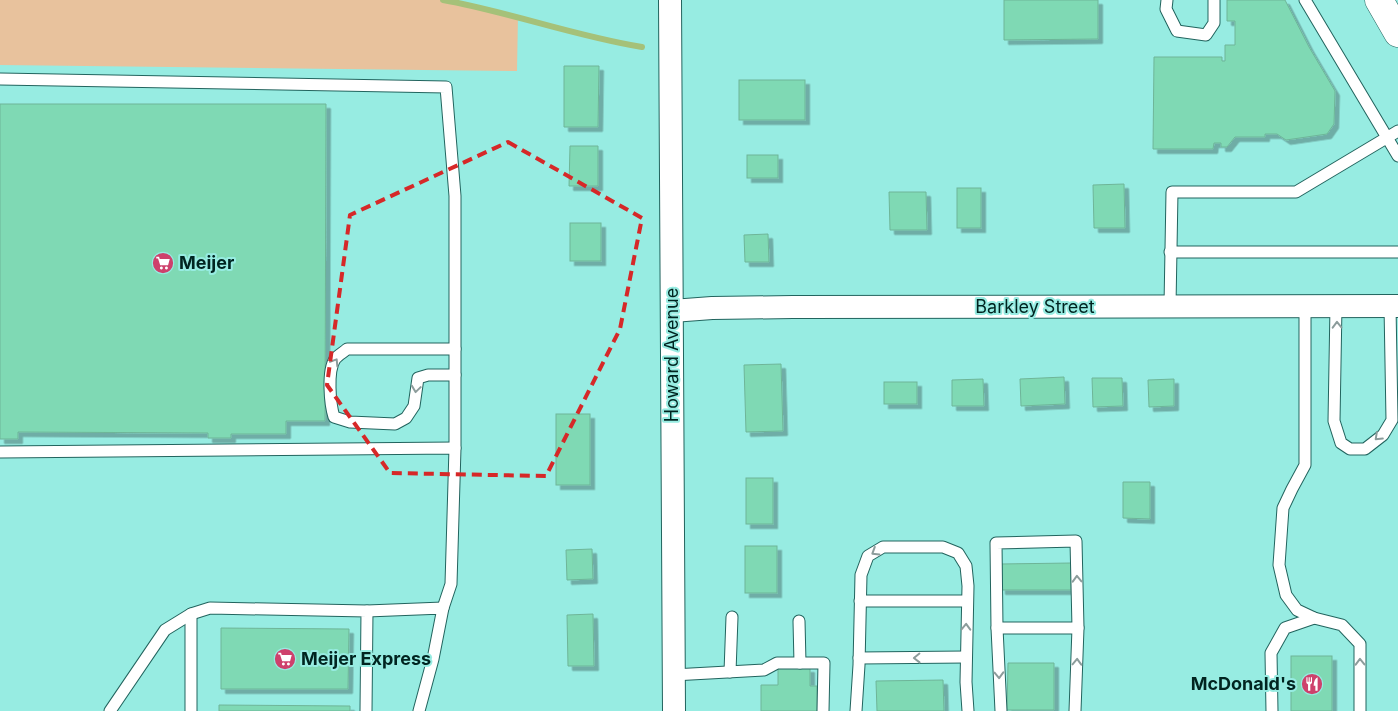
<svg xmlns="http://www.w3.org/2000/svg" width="1398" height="711" font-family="Inter,sans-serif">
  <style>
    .green { fill: #e8c29d }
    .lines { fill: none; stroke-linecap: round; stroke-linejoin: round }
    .stream { stroke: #a5c179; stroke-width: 6 }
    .building { fill: #7fd9b4; stroke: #6eb598; filter: url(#shadow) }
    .service-casing { stroke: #22645e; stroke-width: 13 }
    .minor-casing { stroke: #22645e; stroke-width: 24 }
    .tertiary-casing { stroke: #22645e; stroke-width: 29 }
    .service { stroke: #fff; stroke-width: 11 }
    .minor { stroke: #fff; stroke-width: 22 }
    .tertiary { stroke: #fff; stroke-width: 28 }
    .oneway { stroke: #8c9c9b }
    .marked { fill: none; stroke: #d62828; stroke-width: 4; stroke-dasharray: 10 6; stroke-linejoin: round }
    .labels { text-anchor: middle; stroke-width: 4; stroke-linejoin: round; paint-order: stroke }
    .poi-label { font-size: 18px; font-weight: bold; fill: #002420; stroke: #97ece2; text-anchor: start }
    .street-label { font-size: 18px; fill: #002420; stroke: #97ece2 }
  </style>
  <defs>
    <filter id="shadow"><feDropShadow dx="4.5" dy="4.5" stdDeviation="0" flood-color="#0004"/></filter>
  </defs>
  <rect width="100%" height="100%" fill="#97ece2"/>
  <polygon class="green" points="0,0 443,0 518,16 517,71 0,65"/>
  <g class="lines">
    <path class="stream" d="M 443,0 C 510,12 574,36 642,47"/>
  </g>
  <g class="building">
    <polygon points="1004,0 1098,0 1098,39 1004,40"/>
    <polygon points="1227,0 1285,0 1309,47 1335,91 1334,124 1327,134 1286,140 1277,134 1265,134 1265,137 1235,137 1227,147 1221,147 1221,143 1214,143 1213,149 1153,149 1154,57 1222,57 1222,61 1225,61 1225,45 1235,45 1235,21 1227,21"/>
    <polygon points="564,66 599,66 598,127 564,127"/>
    <rect x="739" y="80" width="66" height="40"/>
    <polygon points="0,104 326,104 325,421 286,421 286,434 231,434 231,438 208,438 208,433 18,432 18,439 0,439"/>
    <polygon points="570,146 598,146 598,186 569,186"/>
    <rect x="747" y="155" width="31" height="23"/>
    <polygon points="1124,184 1125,228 1094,228 1093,185"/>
    <rect x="957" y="188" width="24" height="40"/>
    <polygon points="889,192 926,192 927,230 890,230"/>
    <rect x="570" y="223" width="31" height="38"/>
    <polygon points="768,234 769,262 745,262 744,235"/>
    <polygon points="781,364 783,431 746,432 744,365"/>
    <polygon points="1064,377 1065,404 1021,406 1020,379"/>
    <polygon points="1092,378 1122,378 1123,406 1093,407"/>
    <polygon points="983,379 984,406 952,406 952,380"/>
    <polygon points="1174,379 1174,406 1149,407 1148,380"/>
    <rect x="884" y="382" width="33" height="22"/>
    <rect x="556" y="414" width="34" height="71"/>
    <rect x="746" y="478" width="27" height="46"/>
    <polygon points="1123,482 1150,482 1150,519 1123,518"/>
    <rect x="745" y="546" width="32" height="47"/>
    <polygon points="592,549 593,579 567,580 566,550"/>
    <polygon points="1071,563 1071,590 1001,590 1000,564"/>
    <polygon points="593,614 594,666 568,666 567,615"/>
    <polygon points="221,628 349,629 348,689 221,689"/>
    <rect x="1291" y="656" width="41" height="55"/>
    <polygon points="1008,663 1054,663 1054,710 1007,710"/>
    <polygon points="778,668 810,668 810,686 817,686 817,711 761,711 761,685 778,685"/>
    <polygon points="943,680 944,711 877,711 876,681"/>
    <polygon points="219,705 350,706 350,711 219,711"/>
  </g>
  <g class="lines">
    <g class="service-casing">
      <g id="service">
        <polyline points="1167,0 1166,9 1177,31 1206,35 1214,23 1214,0"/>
        <polyline points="1305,0 1398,156"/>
        <polyline points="0,79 446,87 455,196 455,448"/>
        <polyline points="1170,252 1398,252"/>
        <polyline points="1170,306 1172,192 1296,192 1398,131"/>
        <polyline points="1305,306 1305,465 1292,489 1283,508 1279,565 1286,595 1297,610 1314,618"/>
        <polyline points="1336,306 1334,421 1341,443 1350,449 1365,449 1383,435 1392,420 1390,306"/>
        <path d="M 455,375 L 428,375 L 418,378 L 414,406 L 406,418 L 395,424 L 350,422 L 334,417 C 330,404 327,371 335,359 C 338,355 344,352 347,349 L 455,349"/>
        <polyline points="0,452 455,448 451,584 443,608"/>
        <polyline points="860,601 967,601"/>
        <polyline points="367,611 443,608 433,659 419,711"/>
        <polyline points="191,614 191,711"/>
        <polyline points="799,621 800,663"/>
        <polyline points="997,628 996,543 1076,541 1078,628"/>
        <polyline points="859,658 966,657"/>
        <polyline points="730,672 732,617"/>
        <polyline points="673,675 764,670 777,663 824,663 823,711"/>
        <polyline points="110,711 165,630 191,614 210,608 367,611 366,711"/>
        <polyline points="856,711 859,665 861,575 868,556 883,547 943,547 958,553 966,566 968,586 966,682 968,711"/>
        <polyline points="1001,711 997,628 1078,628 1075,711"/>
        <polyline points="1272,711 1271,653 1285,628 1314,618 1342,625 1360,644 1360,711"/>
      </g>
    </g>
    <g class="minor-casing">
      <g id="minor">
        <polyline points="670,0 674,711"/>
        <polyline points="672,311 712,308 793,307 1398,306"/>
      </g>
    </g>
    <g class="tertiary-casing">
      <polyline id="tertiary" points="1379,0 1398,33"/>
    </g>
    <use href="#service" class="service"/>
    <use href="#minor" class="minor"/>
    <use href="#tertiary" class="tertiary"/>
  </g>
  <defs><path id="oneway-chevron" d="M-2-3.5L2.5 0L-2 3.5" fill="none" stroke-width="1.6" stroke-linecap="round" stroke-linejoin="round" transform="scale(1.25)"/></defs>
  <g class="oneway">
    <use href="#oneway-chevron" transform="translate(1337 325) rotate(-91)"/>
    <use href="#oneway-chevron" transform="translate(335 362) rotate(-58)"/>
    <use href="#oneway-chevron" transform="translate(416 389) rotate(98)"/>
    <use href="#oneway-chevron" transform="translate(1378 437) rotate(137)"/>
    <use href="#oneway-chevron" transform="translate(875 552) rotate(148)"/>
    <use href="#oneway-chevron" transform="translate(1077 579) rotate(-92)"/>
    <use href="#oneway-chevron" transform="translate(966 627) rotate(-88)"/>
    <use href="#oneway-chevron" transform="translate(917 658) rotate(179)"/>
    <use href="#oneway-chevron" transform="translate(1077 662) rotate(-88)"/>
    <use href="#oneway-chevron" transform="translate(1360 662) rotate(-91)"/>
    <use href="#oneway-chevron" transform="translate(999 675) rotate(88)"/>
  </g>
  <path class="marked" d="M 508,142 L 642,218 L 620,329 L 546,476 L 390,473 L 327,385 L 350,215 Z"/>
  <defs>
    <g id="supermarket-disc" transform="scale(1.125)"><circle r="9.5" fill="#ce416c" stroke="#97ece2"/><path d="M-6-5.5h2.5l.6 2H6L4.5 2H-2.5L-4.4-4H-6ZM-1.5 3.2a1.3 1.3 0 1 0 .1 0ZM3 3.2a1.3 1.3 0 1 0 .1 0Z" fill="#fff"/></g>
    <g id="restaurant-disc" transform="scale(1.125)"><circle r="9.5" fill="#ce416c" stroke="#97ece2"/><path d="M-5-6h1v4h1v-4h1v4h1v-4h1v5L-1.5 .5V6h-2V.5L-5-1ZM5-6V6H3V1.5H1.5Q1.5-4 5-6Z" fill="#fff"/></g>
  </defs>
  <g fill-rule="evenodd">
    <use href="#supermarket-disc" x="163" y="263"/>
    <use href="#supermarket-disc" x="285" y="659"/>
    <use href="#restaurant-disc" x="1312" y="684"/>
  </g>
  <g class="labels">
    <g class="poi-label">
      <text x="179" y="269">Meijer</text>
      <text x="301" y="665">Meijer Express</text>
      <text x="1296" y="690" text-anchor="end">McDonald's</text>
    </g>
    <g class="street-label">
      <text x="1035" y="313">Barkley Street</text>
      <text transform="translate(672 355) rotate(-90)" y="6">Howard Avenue</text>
    </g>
  </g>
</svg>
